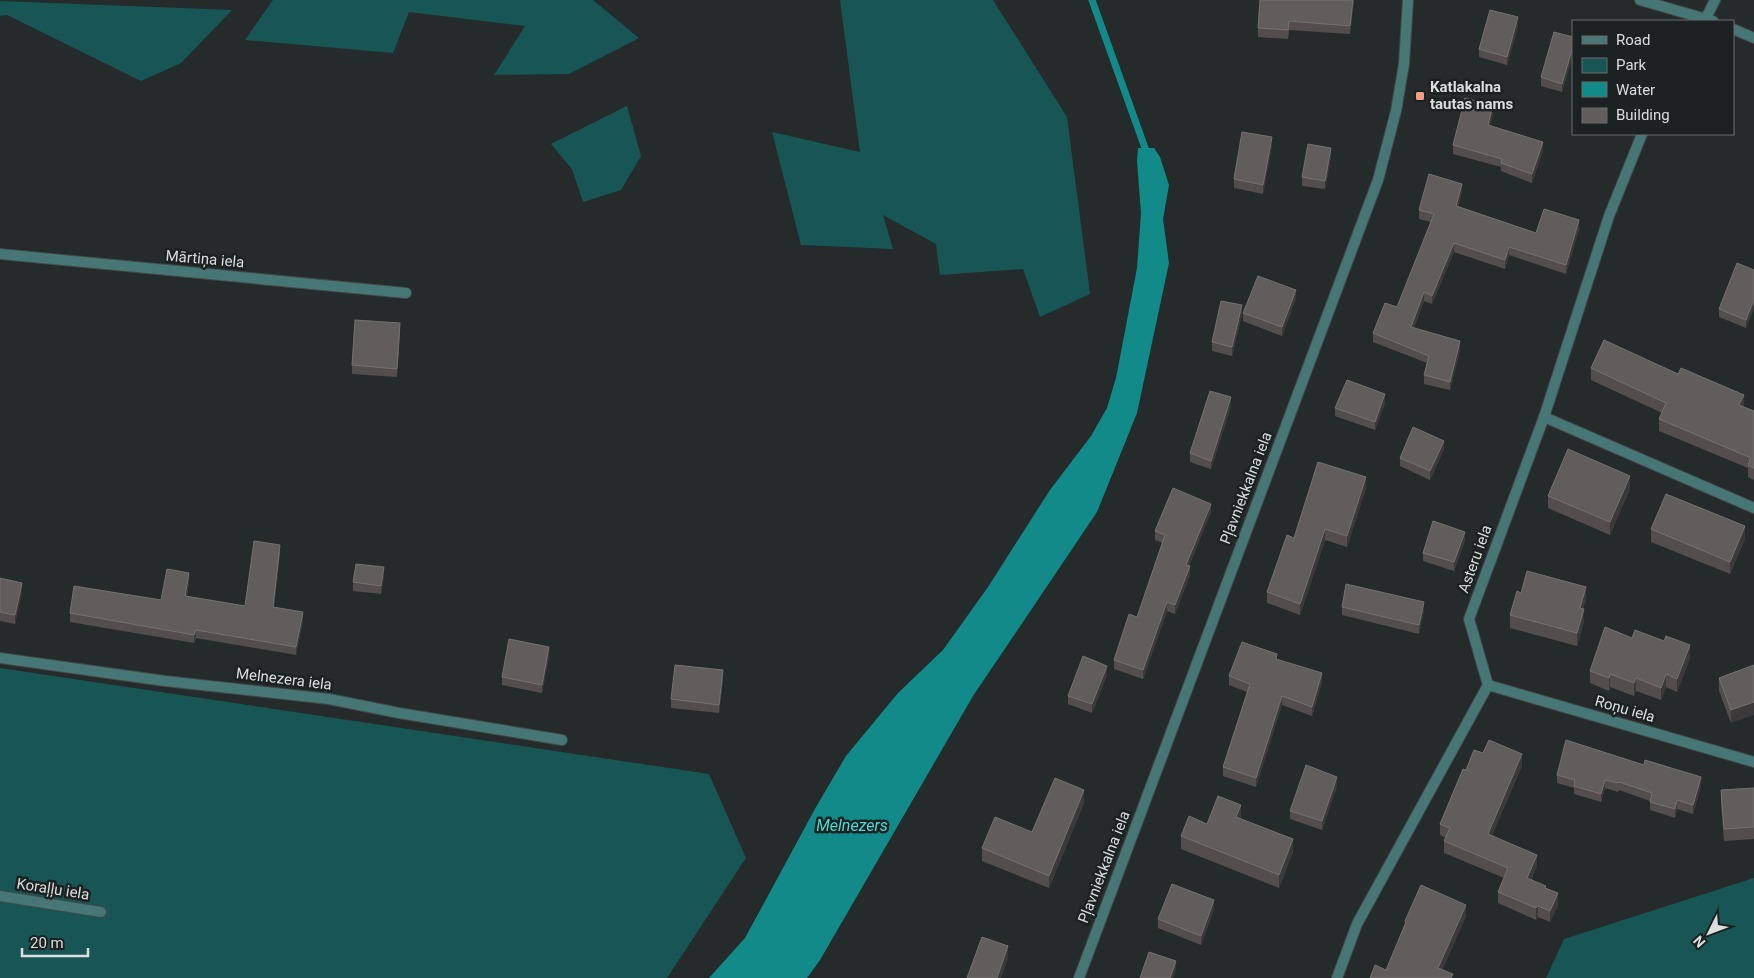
<svg xmlns="http://www.w3.org/2000/svg" width="1754" height="978" font-family="Roboto,sans-serif">
  <style>
    .green { fill: #175655 }
    .water { fill: #118a89 }
    .lines { fill: none; stroke-linecap: round; stroke-linejoin: round }
    .stream { stroke: #118a89; stroke-width: 7 }
    .minor-casing { stroke: #424848; stroke-width: 12 }
    .minor { stroke: #467776; stroke-width: 10 }
    .wall { fill: #534e4d }
    .shaded-wall { fill: #3b3939 }
    .building { fill: #625d5d; stroke: #747271 }
    .poi-dot { fill: #f49e88; stroke: #1c2121; stroke-width: 2 }
    .labels { text-anchor: middle; stroke-width: 5; stroke-linejoin: round; paint-order: stroke }
    .poi-label { font-size: 15px; font-weight: bold; fill: #dadede; stroke: #1c2121; text-anchor: start }
    .street-label { font-size: 15px; fill: #dadede; stroke: #1c2121 }
    .water-label { font-size: 16px; font-style: italic; fill: #4ddad8; stroke: #1c2121 }
  </style>
  <rect width="100%" height="100%" fill="#252b2b"/>
  <g class="green">
    <polygon points="273,0 593,0 639,38 569,74 494,75 525,26 409,12 393,53 245,40"/>
    <polygon points="840,0 993,0 1067,117 1090,294 1040,317 1023,269 940,275 936,244 883,215 893,249 801,245 772,132 860,152"/>
    <polygon points="0,1 232,10 181,63 141,81 7,15 0,16"/>
    <polygon points="627,106 641,156 621,190 583,202 572,169 551,144"/>
    <polygon points="0,668 709,774 746,858 667,978 0,978"/>
    <polygon points="1754,878 1754,978 1546,978 1564,939"/>
  </g>
  <polygon class="water" points="1138,148 1154,148 1160,157 1169,185 1163,219 1169,263 1137,413 1097,512 973,696 820,960 807,978 709,978 745,938 816,807 846,756 898,693 943,650 988,587 1050,490 1091,436 1107,408 1116,378 1137,268 1141,213 1137,161"/>
  <g class="lines">
    <polyline class="stream" points="1092,0 1145,148"/>
    <g class="minor-casing">
      <g id="minor">
        <polyline points="1640,0 1713,21"/>
        <polyline points="1706,18 1715,0"/>
        <polyline points="1733,29 1754,38"/>
        <polyline points="0,254 406,293"/>
        <polyline points="1544,417 1754,508"/>
        <polyline points="0,658 165,681 329,699 399,713 562,740"/>
        <polyline points="1488,685 1754,762"/>
        <polyline points="0,896 101,912"/>
        <polyline points="1079,978 1378,180 1396,111 1404,64 1408,0"/>
        <polyline points="1337,978 1357,924 1488,685 1469,619 1544,417 1609,216 1642,134"/>
      </g>
    </g>
    <use href="#minor" class="minor"/>
  </g>
  <g class="wall">
    <polygon points="1354,0 1350,34 1289,30 1288,39 1258,37 1258,28"/>
    <polygon points="1518,26 1507,65 1479,57 1479,49"/>
    <polygon points="1573,37 1573,55 1562,92 1541,86 1541,77"/>
    <polygon points="1493,114 1490,125 1543,150 1532,183 1501,171 1501,167 1453,154 1453,145"/>
    <polygon points="1272,146 1263,194 1234,188 1234,179"/>
    <polygon points="1331,157 1325,189 1302,186 1302,177"/>
    <polygon points="1462,192 1458,206 1536,233 1579,229 1566,274 1509,255 1505,269 1454,252 1432,304 1424,301 1414,328 1460,350 1450,390 1424,384 1424,375 1427,363 1373,342 1373,333 1397,307 1431,222 1419,219 1419,210"/>
    <polygon points="1754,270 1746,328 1719,317 1719,309"/>
    <polygon points="1296,298 1282,336 1243,321 1243,313"/>
    <polygon points="1242,314 1232,356 1212,351 1212,342"/>
    <polygon points="400,332 397,377 352,374 352,365"/>
    <polygon points="1591,368 1743,407 1754,411 1754,480 1748,477 1748,468 1659,431 1659,419 1662,413 1591,380"/>
    <polygon points="1385,403 1375,430 1335,416 1335,408"/>
    <polygon points="1231,406 1211,469 1190,462 1190,453"/>
    <polygon points="1444,449 1430,480 1400,466 1400,458"/>
    <polygon points="1366,488 1347,547 1325,540 1300,615 1267,603 1267,592 1294,538"/>
    <polygon points="1630,489 1610,535 1548,508 1548,496"/>
    <polygon points="1211,512 1189,566 1190,575 1175,614 1167,611 1143,679 1114,669 1114,660 1137,617 1163,543 1155,540 1155,531"/>
    <polygon points="1651,529 1745,539 1730,574 1651,542"/>
    <polygon points="1465,540 1454,571 1423,561 1423,553"/>
    <polygon points="280,553 274,607 303,620 296,655 196,638 194,643 70,622 70,613 161,600 189,582 187,596 245,606"/>
    <polygon points="384,576 381,594 353,591 353,582"/>
    <polygon points="0,578 22,592 15,624 0,621"/>
    <polygon points="1586,600 1583,608 1584,621 1577,646 1510,628 1510,615"/>
    <polygon points="1342,607 1424,611 1419,634 1342,615"/>
    <polygon points="1632,638 1690,658 1677,692 1666,687 1661,700 1636,691 1634,696 1610,687 1609,691 1590,683 1590,671"/>
    <polygon points="549,656 542,693 502,685 502,677"/>
    <polygon points="1277,659 1322,682 1312,716 1282,705 1256,787 1223,776 1223,767 1247,692 1229,685 1229,676"/>
    <polygon points="1754,665 1731,723 1719,691 1719,678"/>
    <polygon points="1107,675 1092,713 1068,704 1068,696"/>
    <polygon points="723,679 719,713 671,708 671,699"/>
    <polygon points="1483,753 1522,766 1492,835 1537,866 1531,880 1546,888 1558,905 1550,922 1538,917 1536,920 1498,903 1498,892 1504,878 1444,853 1444,841 1446,838 1440,835 1440,824 1466,770"/>
    <polygon points="1644,765 1701,786 1693,814 1677,809 1675,818 1650,810 1650,801 1619,790 1618,792 1605,788 1601,802 1574,794 1574,788 1557,783 1557,775"/>
    <polygon points="1337,786 1322,830 1290,819 1290,811"/>
    <polygon points="1754,788 1754,839 1724,841 1721,803 1721,790"/>
    <polygon points="1084,803 1049,888 982,861 982,848 1032,832"/>
    <polygon points="1241,818 1241,819 1293,852 1279,888 1181,849 1181,836 1207,824"/>
    <polygon points="1214,909 1201,945 1158,928 1158,919"/>
  </g>
  <g class="shaded-wall">
    <polygon points="1353,0 1354,0 1350,34 1350,26"/>
    <polygon points="1518,17 1518,26 1507,65 1507,57"/>
    <polygon points="1573,46 1573,55 1562,92 1562,84"/>
    <polygon points="1493,105 1493,114 1488,133 1488,125"/>
    <polygon points="1272,137 1272,146 1263,194 1263,185"/>
    <polygon points="1543,142 1543,150 1532,183 1532,174"/>
    <polygon points="1331,148 1331,157 1325,189 1325,181"/>
    <polygon points="1462,184 1462,192 1456,214 1456,206"/>
    <polygon points="1579,220 1579,229 1566,274 1566,265"/>
    <polygon points="1454,243 1454,252 1432,304 1432,296"/>
    <polygon points="1509,247 1509,255 1505,269 1505,260"/>
    <polygon points="1296,290 1296,298 1282,336 1282,327"/>
    <polygon points="1424,292 1424,301 1411,335 1411,327"/>
    <polygon points="1754,300 1754,309 1746,328 1746,320"/>
    <polygon points="1242,305 1242,314 1232,356 1232,347"/>
    <polygon points="400,323 400,332 397,377 397,369"/>
    <polygon points="1460,341 1460,350 1450,390 1450,382"/>
    <polygon points="1385,394 1385,403 1375,430 1375,422"/>
    <polygon points="1744,395 1744,407 1739,417 1739,405"/>
    <polygon points="1231,397 1231,406 1211,469 1211,461"/>
    <polygon points="1444,441 1444,449 1430,480 1430,471"/>
    <polygon points="1630,476 1630,489 1610,535 1610,522"/>
    <polygon points="1366,477 1366,488 1347,547 1347,536"/>
    <polygon points="1211,504 1211,512 1186,573 1186,565"/>
    <polygon points="1745,526 1745,539 1730,574 1730,562"/>
    <polygon points="1325,529 1325,540 1300,615 1300,604"/>
    <polygon points="1465,532 1465,540 1454,571 1454,562"/>
    <polygon points="280,545 280,553 273,615 273,607"/>
    <polygon points="1190,566 1190,575 1175,614 1175,605"/>
    <polygon points="384,567 384,576 381,594 381,586"/>
    <polygon points="189,573 189,582 185,604 185,596"/>
    <polygon points="22,583 22,592 15,624 15,615"/>
    <polygon points="1586,587 1586,600 1580,620 1580,608"/>
    <polygon points="1167,602 1167,611 1143,679 1143,670"/>
    <polygon points="1424,602 1424,611 1419,634 1419,625"/>
    <polygon points="1584,609 1584,621 1577,646 1577,633"/>
    <polygon points="303,612 303,620 296,655 296,647"/>
    <polygon points="196,630 196,638 194,643 194,635"/>
    <polygon points="1690,645 1690,658 1677,692 1677,679"/>
    <polygon points="549,647 549,656 542,693 542,685"/>
    <polygon points="1107,666 1107,675 1092,713 1092,704"/>
    <polygon points="723,670 723,679 719,713 719,705"/>
    <polygon points="1322,673 1322,682 1312,716 1312,707"/>
    <polygon points="1610,674 1610,687 1609,691 1609,678"/>
    <polygon points="1666,674 1666,687 1661,700 1661,688"/>
    <polygon points="1636,678 1636,691 1634,696 1634,683"/>
    <polygon points="1282,696 1282,705 1256,787 1256,778"/>
    <polygon points="1754,702 1754,715 1731,723 1731,710"/>
    <polygon points="1522,754 1522,766 1488,845 1488,834"/>
    <polygon points="1337,777 1337,786 1322,830 1322,821"/>
    <polygon points="1701,777 1701,786 1693,814 1693,805"/>
    <polygon points="1605,780 1605,788 1601,802 1601,794"/>
    <polygon points="1084,790 1084,803 1049,888 1049,876"/>
    <polygon points="1677,800 1677,809 1675,818 1675,809"/>
    <polygon points="1241,805 1241,818 1236,830 1236,817"/>
    <polygon points="1293,839 1293,852 1279,888 1279,875"/>
    <polygon points="1537,855 1537,866 1527,889 1527,878"/>
    <polygon points="1558,893 1558,905 1550,922 1550,911"/>
    <polygon points="1214,900 1214,909 1201,945 1201,936"/>
    <polygon points="1466,905 1466,917 1439,978 1438,968"/>
    <polygon points="1538,906 1538,917 1536,920 1536,908"/>
    <polygon points="1008,946 1008,959 1001,978 997,978"/>
    <polygon points="1176,961 1176,970 1173,978 1170,978"/>
  </g>
  <g class="building">
    <polygon points="1260,0 1353,0 1350,26 1289,21 1288,30 1258,28"/>
    <polygon points="1490,10 1518,17 1507,57 1479,49"/>
    <polygon points="1554,32 1573,37 1573,46 1562,84 1541,77"/>
    <polygon points="1465,98 1493,105 1488,125 1543,142 1532,174 1501,163 1502,159 1453,145"/>
    <polygon points="1242,132 1272,137 1263,185 1234,179"/>
    <polygon points="1308,144 1331,148 1325,181 1302,177"/>
    <polygon points="1429,174 1462,184 1456,206 1536,233 1544,209 1579,220 1566,265 1509,247 1505,260 1454,243 1432,296 1424,292 1411,327 1460,341 1450,382 1424,375 1429,356 1373,333 1385,303 1397,307 1434,214 1419,210"/>
    <polygon points="1737,263 1754,270 1754,300 1746,320 1719,309"/>
    <polygon points="1258,276 1296,290 1282,327 1243,313"/>
    <polygon points="1221,301 1242,305 1232,347 1212,342"/>
    <polygon points="355,320 400,323 397,369 352,365"/>
    <polygon points="1604,340 1678,374 1681,368 1744,395 1739,405 1754,411 1754,468 1748,465 1751,458 1659,419 1666,403 1591,368"/>
    <polygon points="1347,380 1385,394 1375,422 1335,408"/>
    <polygon points="1210,391 1231,397 1211,461 1190,453"/>
    <polygon points="1413,427 1444,441 1430,471 1400,458"/>
    <polygon points="1568,449 1630,476 1610,522 1548,496"/>
    <polygon points="1318,462 1366,477 1347,536 1325,529 1300,604 1267,592 1287,535 1294,538"/>
    <polygon points="1173,488 1211,504 1186,565 1190,566 1175,605 1167,602 1143,670 1114,660 1129,614 1137,617 1165,535 1155,531"/>
    <polygon points="1666,494 1745,526 1730,562 1651,529"/>
    <polygon points="1433,521 1465,532 1454,562 1423,553"/>
    <polygon points="254,541 280,545 273,607 303,612 296,647 196,630 194,635 70,613 74,586 161,600 167,569 189,573 185,596 245,606"/>
    <polygon points="356,564 384,567 381,586 353,582"/>
    <polygon points="1527,571 1586,587 1580,608 1584,609 1577,633 1510,615 1517,591 1521,593"/>
    <polygon points="0,578 22,583 15,615 0,612"/>
    <polygon points="1346,584 1424,602 1419,625 1342,607"/>
    <polygon points="1605,627 1632,638 1635,630 1664,641 1666,636 1690,645 1677,679 1666,674 1661,688 1636,678 1634,683 1610,674 1609,678 1590,671"/>
    <polygon points="509,639 549,647 542,685 502,677"/>
    <polygon points="1242,642 1277,654 1276,659 1322,673 1312,707 1282,696 1256,778 1223,767 1250,684 1229,676"/>
    <polygon points="1083,656 1107,666 1092,704 1068,696"/>
    <polygon points="675,665 723,670 719,705 671,699"/>
    <polygon points="1754,665 1754,702 1731,710 1719,678"/>
    <polygon points="1489,740 1522,754 1488,834 1537,855 1527,878 1546,886 1545,888 1558,893 1550,911 1538,906 1536,908 1498,892 1508,868 1444,841 1450,828 1440,824 1463,769 1466,770 1474,750 1483,753"/>
    <polygon points="1566,740 1644,765 1645,760 1701,777 1693,805 1677,800 1675,809 1650,802 1652,793 1619,782 1618,783 1605,780 1601,794 1574,786 1575,780 1557,775"/>
    <polygon points="1306,765 1337,777 1322,821 1290,811"/>
    <polygon points="1055,778 1084,790 1049,876 982,848 995,817 1032,832"/>
    <polygon points="1754,788 1754,827 1724,829 1721,790"/>
    <polygon points="1218,796 1241,805 1236,817 1293,839 1279,875 1181,836 1189,816 1207,824"/>
    <polygon points="1172,884 1214,900 1201,936 1158,919"/>
    <polygon points="1421,885 1466,905 1438,968 1453,974 1451,978 1370,978 1375,965 1386,970 1406,922 1405,921"/>
    <polygon points="982,937 1008,946 997,978 967,978"/>
    <polygon points="1149,952 1176,961 1170,978 1140,978"/>
  </g>
  <rect class="poi-dot" x="1415" y="91" width="10" height="10" rx="2.5"/>
  <g class="labels">
    <g class="poi-label">
      <text x="1430" y="92">Katlakalna<tspan x="1430" dy="17">tautas nams</tspan></text>
    </g>
    <g class="street-label">
      <text transform="translate(205 259) rotate(5)" y="5">Mārtiņa iela</text>
      <text transform="translate(1246 488) rotate(-69)" y="5">Pļavniekkalna iela</text>
      <text transform="translate(1475 559) rotate(-70)" y="5">Asteru iela</text>
      <text transform="translate(284 679) rotate(7)" y="5">Melnezera iela</text>
      <text transform="translate(1625 709) rotate(16)" y="5">Roņu iela</text>
      <text transform="translate(1104 867) rotate(-69)" y="5">Pļavniekkalna iela</text>
      <text transform="translate(53 889) rotate(9)" y="5">Koraļļu iela</text>
    </g>
    <g class="water-label">
      <text x="852" y="831">Melnezers</text>
    </g>
  </g>
  <rect x="1572" y="20" width="162" height="115" fill="#1c2121" stroke="#686d6d"/>
  <rect x="1582" y="36" width="25" height="8" fill="#467776" stroke="#686d6d"/>
  <text x="1616" y="45" font-size="15" fill="#dadede">Road</text>
  <rect x="1582" y="58" width="25" height="15" fill="#175655" stroke="#686d6d"/>
  <text x="1616" y="70" font-size="15" fill="#dadede">Park</text>
  <rect x="1582" y="82" width="25" height="15" fill="#118a89" stroke="#686d6d"/>
  <text x="1616" y="95" font-size="15" fill="#dadede">Water</text>
  <rect x="1582" y="108" width="25" height="15" fill="#625d5d" stroke="#686d6d"/>
  <text x="1616" y="120" font-size="15" fill="#dadede">Building</text>
  <g transform="translate(1709 933) rotate(228)" stroke="#1c2121" stroke-width="4" paint-order="stroke">
  <path d="M0-4L9 19L0 12L-9 19Z" fill="#dadede"/>
  <text y="-8" font-size="14" font-weight="bold" text-anchor="middle" fill="#dadede">N</text>
  </g>
  <path d="M22 948v8h66v-8" fill="none" stroke="#dadede" stroke-width="2.5"/>
  <text x="30" y="948" font-size="15" fill="#dadede" stroke="#1c2121" stroke-width="4" paint-order="stroke">20 m</text>
</svg>
